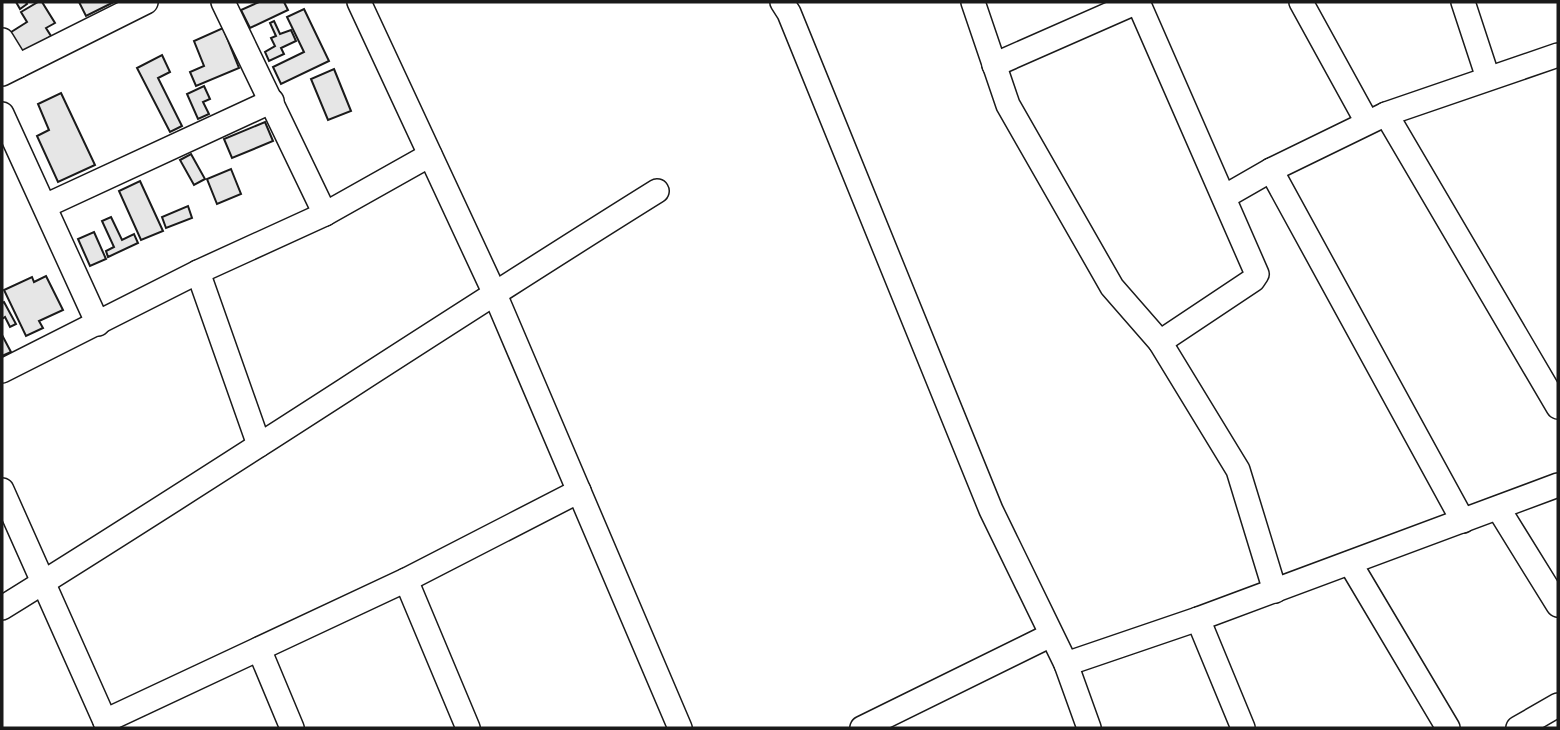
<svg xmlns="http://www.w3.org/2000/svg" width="1560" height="730" font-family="Quicksand,sans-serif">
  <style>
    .building { fill: #e6e6e6; stroke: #1a1a1a; stroke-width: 2 }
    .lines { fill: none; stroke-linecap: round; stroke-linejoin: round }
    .minor-casing { stroke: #1a1a1a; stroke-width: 26 }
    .minor { stroke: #fff; stroke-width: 23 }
  </style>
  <rect width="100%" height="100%" fill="#fff"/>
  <g class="building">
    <polygon points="16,2 26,2 27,4 20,9"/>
    <polygon points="38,2 42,2 55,23 46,28 51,36 21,55 8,34 27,22 21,12"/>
    <polygon points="79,2 114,2 86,16"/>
    <polygon points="259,2 284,2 288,10 250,28 241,10"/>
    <polygon points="304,9 329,61 281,84 273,67 304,52 287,17"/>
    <polygon points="274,21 280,34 291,30 296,41 281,48 284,54 269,61 265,52 275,46 271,38 276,36 270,23"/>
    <polygon points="223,28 239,68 196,86 190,72 204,66 194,41"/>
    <polygon points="162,55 170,72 158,78 182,126 170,132 137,68"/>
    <polygon points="334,69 351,111 328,120 311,79"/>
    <polygon points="204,86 210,99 203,102 209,114 198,119 187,94"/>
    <polygon points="61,93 95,165 58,182 37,136 49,130 38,104"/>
    <polygon points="265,122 273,141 232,158 224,139"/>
    <polygon points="191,154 205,179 194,185 180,160"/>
    <polygon points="231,169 241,194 217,204 207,179"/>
    <polygon points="140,181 163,231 141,240 119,191"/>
    <polygon points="188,206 192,218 166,228 162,217"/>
    <polygon points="111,217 122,240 134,234 138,243 108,257 106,251 114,247 102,221"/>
    <polygon points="94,232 106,259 90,266 78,239"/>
    <polygon points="46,276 63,310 39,321 43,328 26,336 4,290 32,277 34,282"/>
    <polygon points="4,302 16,324 10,327 5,317 2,319 2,303"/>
    <polygon points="2,335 11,352 2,356"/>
  </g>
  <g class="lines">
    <g class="minor-casing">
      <g id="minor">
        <polyline points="223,2 325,214"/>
        <polyline points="359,2 494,292 680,728"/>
        <polyline points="782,2 789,13 991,510 1066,664 1089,728"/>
        <polyline points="973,2 1008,105 1112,287 1160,342 1238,470 1275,591"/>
        <polyline points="1138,2 1257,274 1253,280 1160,342"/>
        <polyline points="1301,2 1367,122"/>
        <polyline points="1463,2 1488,78"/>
        <polyline points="2,40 18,66"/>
        <polyline points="994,65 1137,2"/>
        <polyline points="2,74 146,2"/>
        <polyline points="2,114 98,324"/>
        <polyline points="1386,114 1558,407"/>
        <polyline points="1271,170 1463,521"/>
        <polyline points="1224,197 1271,170 1386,114 1558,55"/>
        <polyline points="45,206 272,101"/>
        <polyline points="198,272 259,445"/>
        <polyline points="2,371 198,272 325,214 430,155"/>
        <polyline points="2,490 108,728"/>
        <polyline points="1498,508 1558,605"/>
        <polyline points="1350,563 1448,728"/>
        <polyline points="406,580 468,728"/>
        <path d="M 2,608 C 222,472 437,328 657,191"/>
        <polyline points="1198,619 1243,728"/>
        <polyline points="259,649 292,728"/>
        <polyline points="1066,664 1198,619 1558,485"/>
        <polyline points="105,721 406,580 579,491"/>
        <polyline points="862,728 1051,635"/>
        <polyline points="1518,728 1558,705"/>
      </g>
    </g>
    <use href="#minor" class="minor"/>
  </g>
  <rect width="1560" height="730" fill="none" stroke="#1a1a1a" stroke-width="7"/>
</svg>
